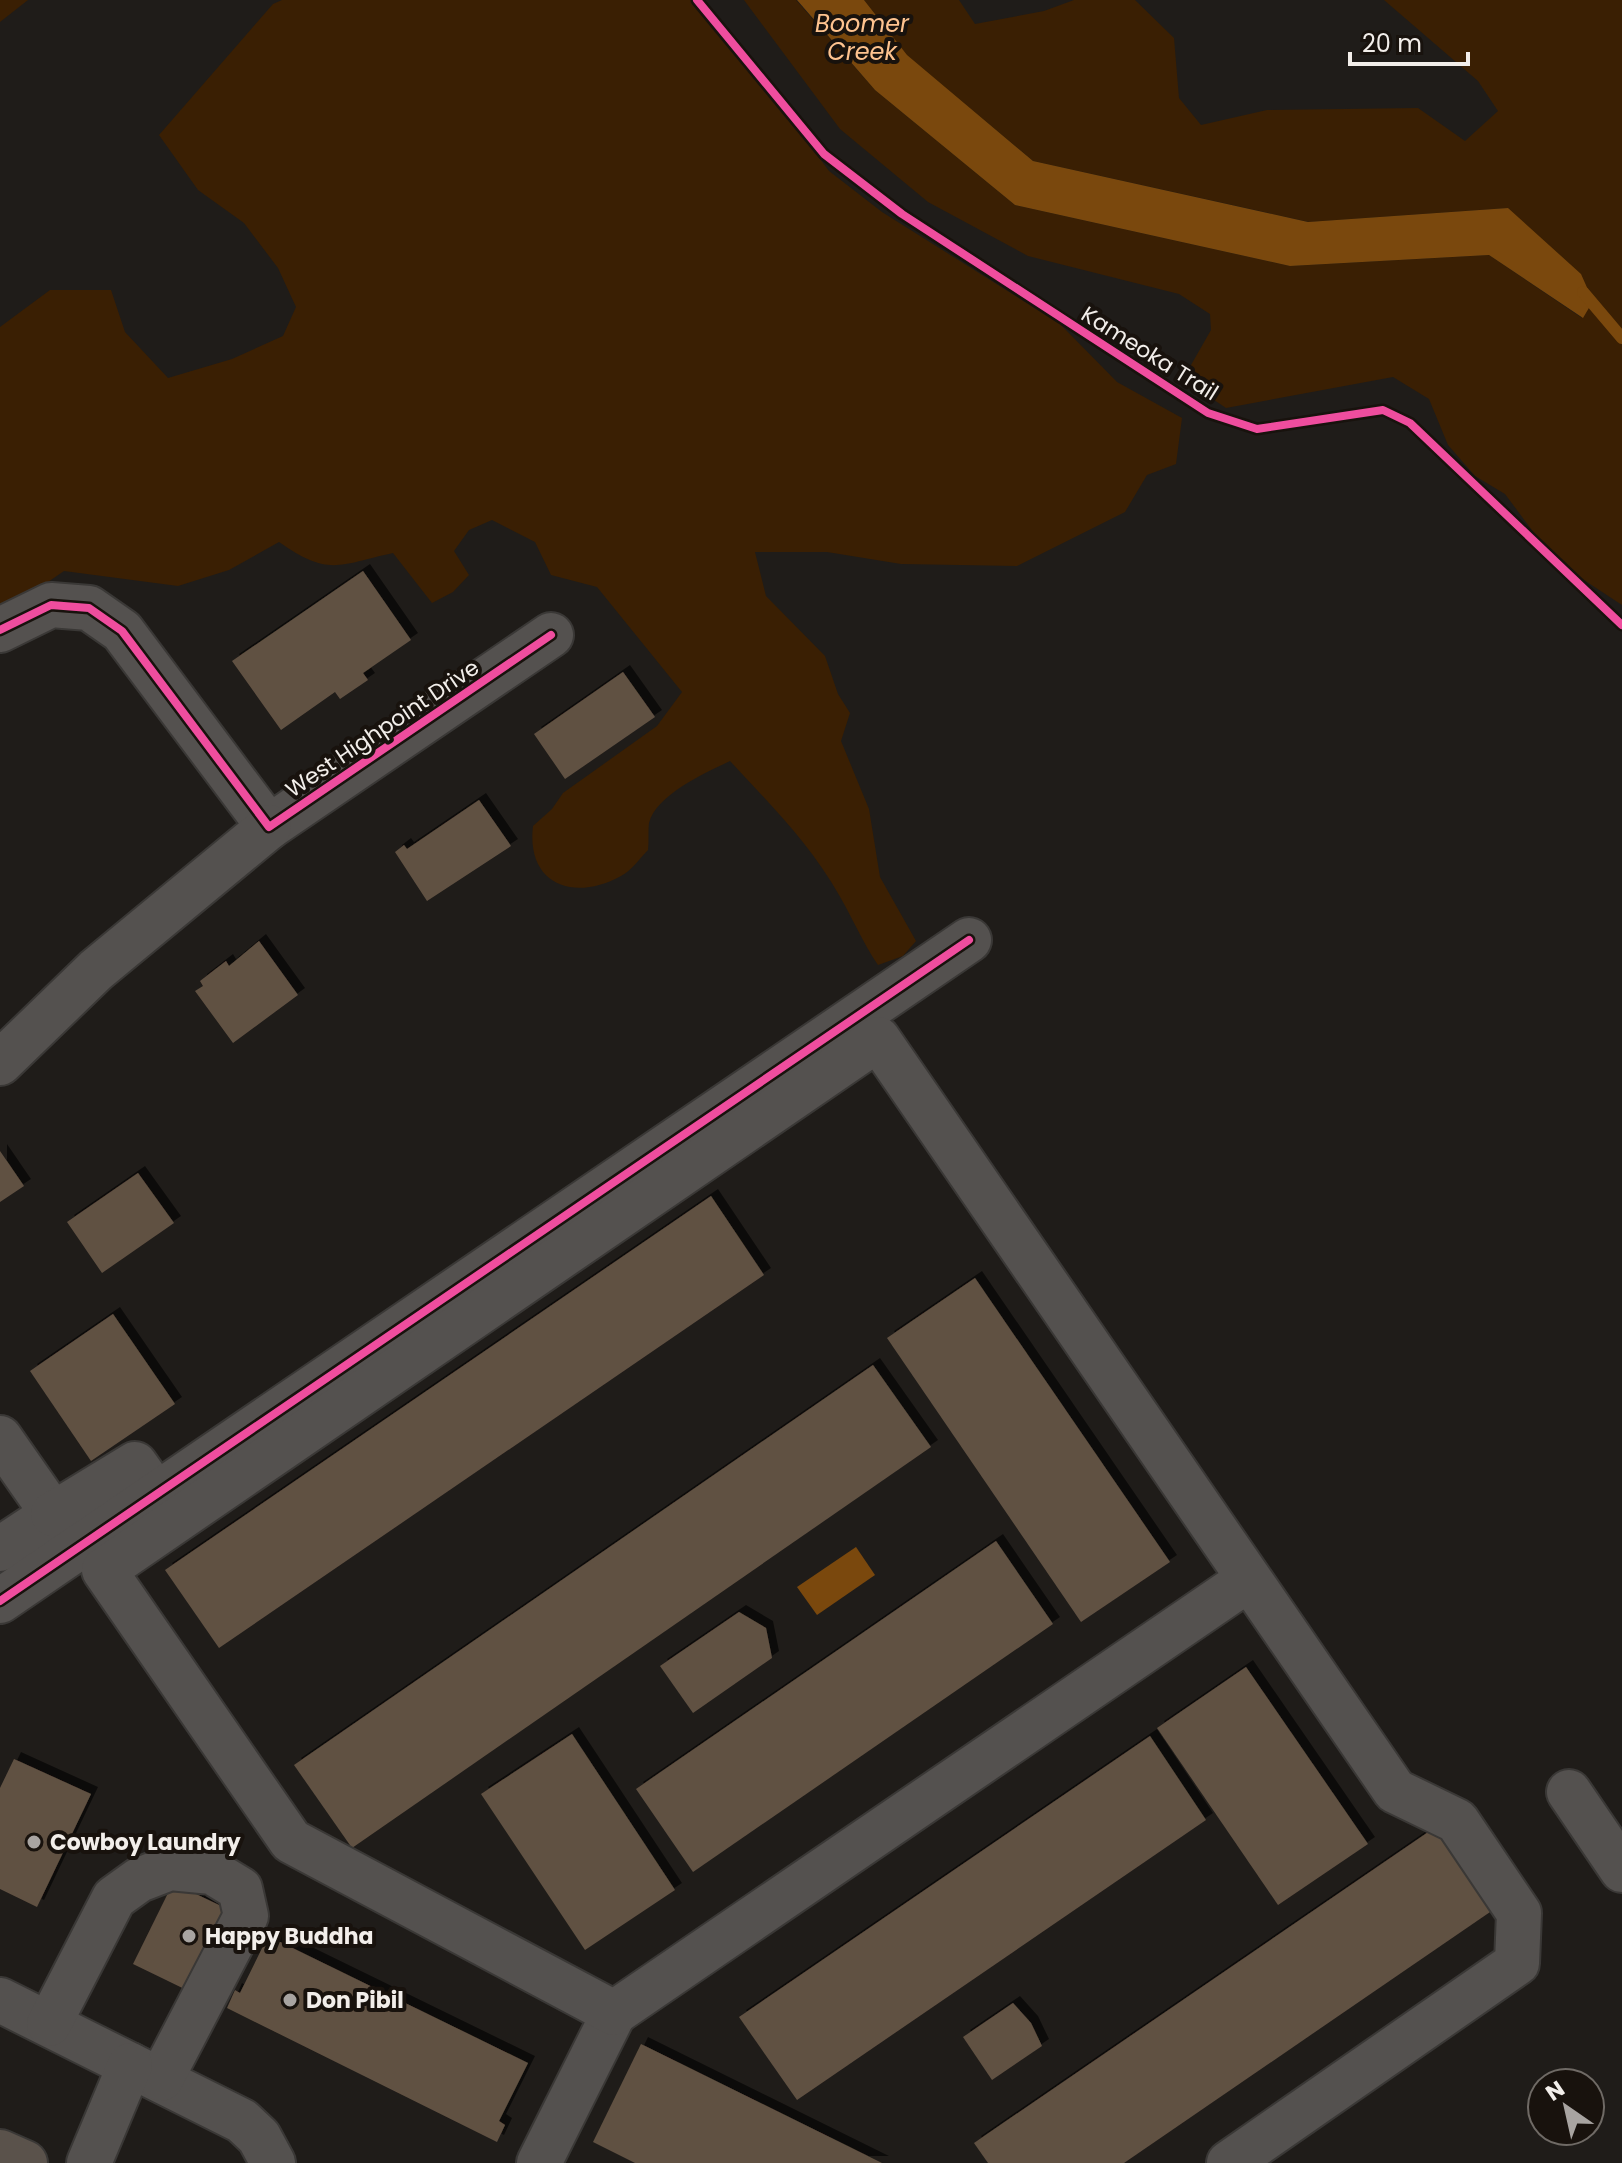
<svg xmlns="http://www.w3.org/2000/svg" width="1622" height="2163" font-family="Poppins,sans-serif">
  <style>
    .green { fill: #3a1f03 }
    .water { fill: #7a480d }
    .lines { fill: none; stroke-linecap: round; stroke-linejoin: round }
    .stream { stroke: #7a480d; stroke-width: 12 }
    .building { fill: #615142; filter: url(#shadow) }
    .minor-casing { stroke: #3a3836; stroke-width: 48 }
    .major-casing { stroke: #3a3836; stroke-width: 48 }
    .minor { stroke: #54514f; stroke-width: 44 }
    .major { stroke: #5a524b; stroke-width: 44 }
    .cycleway-casing { stroke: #18120d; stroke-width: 13 }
    .cycleway { stroke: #ef4d9e; stroke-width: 8 }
    .poi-dot { fill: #a8a4a1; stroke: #18120d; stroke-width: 3 }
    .labels { text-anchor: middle; stroke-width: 8; stroke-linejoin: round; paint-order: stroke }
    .street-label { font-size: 22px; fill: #f2eeea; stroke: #18120d }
    .poi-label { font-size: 22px; font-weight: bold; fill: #f2eeea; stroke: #18120d; text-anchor: start }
    .water-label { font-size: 24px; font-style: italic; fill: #fec38f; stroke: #18120d }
  </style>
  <defs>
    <filter id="shadow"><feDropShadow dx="7" dy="-7" stdDeviation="0" flood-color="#0009"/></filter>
  </defs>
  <rect width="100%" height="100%" fill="#1f1c19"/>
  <g class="green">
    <polygon points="0,0 28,0 0,22"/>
    <path d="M 282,0 L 702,0 L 829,171 L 882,212 L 1060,324 L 1117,382 L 1182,418 L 1176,464 L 1147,475 L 1125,512 L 1017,566 L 901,564 L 827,552 L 755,552 L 766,596 L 825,656 L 838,694 L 850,713 L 841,741 L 869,809 L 880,877 L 916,941 L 903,956 L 878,965 C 863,943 853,919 839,895 C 811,845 769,803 730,761 C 705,773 656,795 649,823 C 648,831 649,841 648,850 C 640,858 631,871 621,876 C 574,902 526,885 533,826 L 552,809 L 563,793 L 657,726 L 682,692 L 597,587 L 551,575 L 535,542 L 492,520 L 469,530 L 454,551 L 469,575 L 453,592 L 432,603 L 393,553 C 338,565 329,577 279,542 L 229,570 L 178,586 L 64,571 L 0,615 L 0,327 L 50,290 L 111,290 L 125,332 L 168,378 L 232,359 L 283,336 L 296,307 L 278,268 L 244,223 L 198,190 L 159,135 L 273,4 Z"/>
    <polygon points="744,0 796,0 875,90 1015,205 1290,266 1489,255 1582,318 1508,208 1309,222 1033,161 906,55 864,0 959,0 975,24 1044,11 1074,0 1135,0 1174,38 1179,98 1201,125 1267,110 1418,108 1465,141 1498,111 1478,81 1384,0 1622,0 1622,605 1555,561 1505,494 1475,476 1448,445 1429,399 1393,377 1226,408 1183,379 1211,330 1210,314 1179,294 1028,256 928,202 840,129"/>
  </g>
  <g class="water">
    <polygon points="797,0 864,0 907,55 1033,161 1308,222 1508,208 1581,274 1593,301 1583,318 1489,255 1290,266 1015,205 875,90"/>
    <polygon points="856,1547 875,1575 817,1615 797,1587"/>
  </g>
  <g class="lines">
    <polyline class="stream" points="1583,292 1622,338"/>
  </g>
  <g class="building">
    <polygon points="363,571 411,640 363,673 368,680 340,699 335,692 281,730 232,661"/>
    <polygon points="623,672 655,717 565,779 534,734"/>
    <polygon points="479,800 511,846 427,901 395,852 404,845 407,849"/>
    <polygon points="259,941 298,995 233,1043 195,991 203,986 200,981 226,961 229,966"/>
    <polygon points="0,1151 24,1186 0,1202"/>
    <polygon points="138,1173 174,1223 102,1273 67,1222"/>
    <polygon points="711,1196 764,1275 219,1648 165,1570"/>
    <polygon points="975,1278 1170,1562 1081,1622 887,1338"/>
    <polygon points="113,1314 175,1404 91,1461 30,1371"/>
    <polygon points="873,1365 931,1447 352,1848 294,1765"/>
    <polygon points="996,1541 1053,1624 693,1872 636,1789"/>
    <polygon points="739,1612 766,1628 772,1658 693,1713 660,1666"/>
    <polygon points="1246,1667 1368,1844 1278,1905 1157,1728"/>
    <polygon points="572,1734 675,1890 585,1950 481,1794"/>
    <polygon points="1150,1736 1206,1820 797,2100 739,2017"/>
    <polygon points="14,1759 91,1794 37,1907 0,1889 0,1788"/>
    <polygon points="1437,1826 1493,1910 1124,2163 988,2163 974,2143"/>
    <polygon points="173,1883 242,1916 201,1997 133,1964"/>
    <polygon points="268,1936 528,2063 499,2121 505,2125 497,2142 227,2008 235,1990 240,1993"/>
    <polygon points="1013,2003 1031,2023 1042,2046 992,2080 963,2037"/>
    <polygon points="641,2044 882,2163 635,2163 593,2142"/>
  </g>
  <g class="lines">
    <g class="minor-casing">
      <g id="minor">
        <polyline points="0,630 51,605 89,608 122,631 269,827 551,635"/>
        <polyline points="0,1063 96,970 269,827"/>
        <polyline points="0,1438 53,1514 0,1549"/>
        <polyline points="53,1514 135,1464 174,1519"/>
        <polyline points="0,1601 969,940"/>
        <polyline points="1569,1792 1622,1870"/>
        <polyline points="0,2000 242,2121 259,2137 273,2163"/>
        <polyline points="49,2024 114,1898 139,1880 170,1868 212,1872 240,1889 246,1916 161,2079"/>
        <polyline points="89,2163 130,2065"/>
        <polyline points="539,2163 614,2013"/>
        <polyline points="1229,2163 1517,1963 1519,1913 1457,1821 1395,1791 878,1039 104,1570 291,1841 614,2013 1249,1579"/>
      </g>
    </g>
    <g class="major-casing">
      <polyline id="major" points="0,2152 25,2163"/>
    </g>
    <use href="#minor" class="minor"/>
    <use href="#major" class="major"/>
    <g class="cycleway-casing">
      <g id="cycleway">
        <polyline points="697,0 824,154 902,214 1208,413 1257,429 1383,410 1410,423 1622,625"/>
        <polyline points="0,630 51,605 89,608 122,631 269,827 551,635"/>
        <polyline points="0,1601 969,940"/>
      </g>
    </g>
    <use href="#cycleway" class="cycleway"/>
  </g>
  <g class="poi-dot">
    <circle cx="34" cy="1842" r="8"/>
    <circle cx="189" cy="1936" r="8"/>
    <circle cx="290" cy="2000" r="8"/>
  </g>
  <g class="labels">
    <g class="street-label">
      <text transform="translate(1150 353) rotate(32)" y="8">Kameoka Trail</text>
      <text transform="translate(382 728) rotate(-34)" y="8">West Highpoint Drive</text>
    </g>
    <g class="poi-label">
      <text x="50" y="1850">Cowboy Laundry</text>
      <text x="205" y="1944">Happy Buddha</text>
      <text x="306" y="2008">Don Pibil</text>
    </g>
    <g class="water-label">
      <text x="862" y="32">Boomer<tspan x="862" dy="28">Creek</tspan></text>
    </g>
  </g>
  <g transform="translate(1566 2107) rotate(326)"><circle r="38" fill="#18120d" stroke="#6f6a65" stroke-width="2"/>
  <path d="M0-6L14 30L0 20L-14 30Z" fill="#a8a4a1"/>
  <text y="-12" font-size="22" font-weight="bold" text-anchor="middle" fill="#f2eeea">N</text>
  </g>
  <path d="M1350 52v12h118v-12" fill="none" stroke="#f2eeea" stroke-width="4"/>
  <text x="1362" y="52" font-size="24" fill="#f2eeea" stroke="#18120d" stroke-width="6" paint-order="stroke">20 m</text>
</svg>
